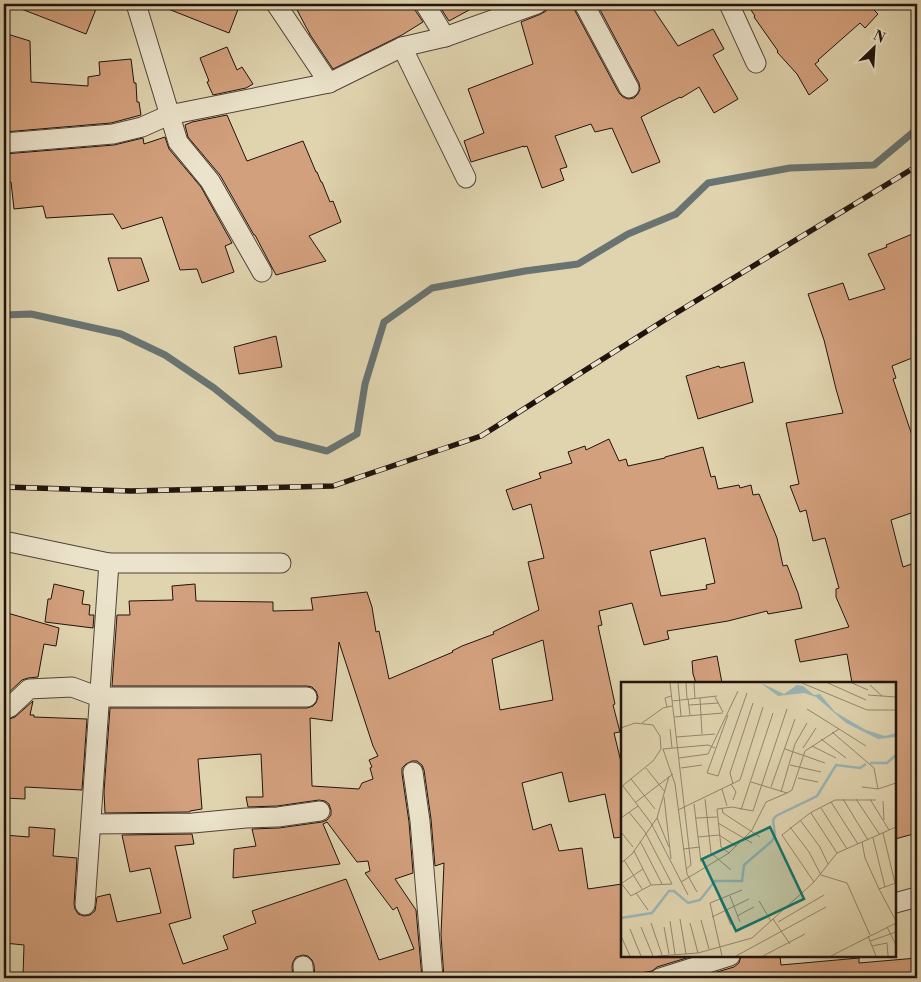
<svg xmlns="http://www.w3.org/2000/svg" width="921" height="982" font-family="'Libre Bodoni',serif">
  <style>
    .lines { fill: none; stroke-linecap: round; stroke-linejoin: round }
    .stream { stroke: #697472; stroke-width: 7 }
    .building { fill: #d3a07d; stroke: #20130d; fill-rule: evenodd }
    .minor-casing { stroke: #504336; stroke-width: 21 }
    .minor { stroke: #ebe3cb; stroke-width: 19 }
    .rail-casing { stroke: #20130d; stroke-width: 5.5 }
    .rail { stroke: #ebe3cb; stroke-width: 4; stroke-dasharray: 11; stroke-linecap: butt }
    .inset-river { fill: none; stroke: #99b5b6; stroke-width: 2.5 }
    .inset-road { fill: none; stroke: #93876e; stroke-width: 1 }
    .view { fill: #0f766e; fill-opacity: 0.15; stroke: #0f766e; stroke-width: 2.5 }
    .inset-edge { fill: none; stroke: #20130d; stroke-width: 2.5 }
  </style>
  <rect width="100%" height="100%" fill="#e0d4af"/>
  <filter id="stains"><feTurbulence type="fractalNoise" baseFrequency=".004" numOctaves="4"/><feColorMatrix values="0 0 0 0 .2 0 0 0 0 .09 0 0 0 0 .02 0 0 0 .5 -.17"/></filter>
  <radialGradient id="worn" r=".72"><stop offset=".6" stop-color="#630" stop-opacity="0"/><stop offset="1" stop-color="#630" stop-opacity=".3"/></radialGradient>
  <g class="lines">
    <polyline class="stream" points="4,315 31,314 121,334 165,355 214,388 276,438 327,451 357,434 365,384 384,322 432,288 525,271 578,264 628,234 676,214 708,183 790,168 874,165 917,129"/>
  </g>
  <g class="building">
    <polygon points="11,4 98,4 86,34 11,5"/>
    <polygon points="158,4 240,4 229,33 158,5"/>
    <polygon points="294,4 414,4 415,10 423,22 402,35 333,69 309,33 310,34 306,27"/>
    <polygon points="438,4 480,4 449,21"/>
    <polygon points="548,4 573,4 574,9 619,93 623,97 628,99 634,98 638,94 640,89 639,83 597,4 650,4 678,46 713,29 724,49 713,55 738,99 714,113 699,87 681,98 680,97 641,117 660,162 632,173 612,128 595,132 591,124 555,136 567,167 560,169 564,180 542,188 527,146 524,147 524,146 471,162 464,141 484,133 468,89 533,64 521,22 541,14 546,11"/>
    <polygon points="747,4 881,4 874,10 878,14 865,28 860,23 818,60 819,61 815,64 828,80 809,95 797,74 777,52 778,51 754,17 755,16"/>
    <polygon points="4,33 30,41 31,82 88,86 88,77 100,75 99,62 131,59 134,83 136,83 137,102 139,102 141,115 111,123 4,132"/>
    <polygon points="227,47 237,70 242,67 253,84 246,88 213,95 207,82 209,81 200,58"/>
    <polygon points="227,115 247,161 303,141 316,172 317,172 321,182 322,182 330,202 333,201 341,222 309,236 326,261 276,275 255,235 254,235 220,175 188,137 185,125 192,122"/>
    <polygon points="165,137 169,149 201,187 232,243 225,246 234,272 202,283 197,269 180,270 162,217 122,229 113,214 46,218 43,206 14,209 11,182 4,182 4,154 114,145 143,138 144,144"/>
    <polygon points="917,232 917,356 892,366 896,378 893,379 917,450 917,511 891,520 903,567 917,562 917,833 895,839 895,683 852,683 847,654 800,662 795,640 849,627 836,597 836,589 839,588 825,538 813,541 806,510 800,512 790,486 799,484 786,423 843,413 836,389 824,340 808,294 843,283 849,300 885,289 868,254 887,247 886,245"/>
    <polygon points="108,258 141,258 149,281 118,291"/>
    <polygon points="276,336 282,367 239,374 234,347"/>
    <polygon points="744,362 753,402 698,419 686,376 719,366 720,368"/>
    <path d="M 609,439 L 619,461 L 626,459 L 628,466 L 665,458 L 665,457 L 703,447 L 711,477 L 715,476 L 718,489 L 739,485 L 740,488 L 751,485 L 753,495 L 759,494 L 777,538 L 783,566 L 787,565 L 798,593 L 802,608 L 768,614 L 767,611 L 728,621 L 667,631 L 669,639 L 644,645 L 632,603 L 599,611 L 602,625 L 598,626 L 615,704 L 613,705 L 620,732 L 614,733 L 622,766 L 622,837 L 614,838 L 605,794 L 569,802 L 562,772 L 522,783 L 533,830 L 551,824 L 559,851 L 582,848 L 588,889 L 622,884 L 622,956 L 693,956 L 657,967 L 652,971 L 613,978 L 444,978 L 441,935 L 444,863 L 435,866 L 431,819 L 424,770 L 422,765 L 417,761 L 412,761 L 406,764 L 402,768 L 402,774 L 409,822 L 413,873 L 395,879 L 416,910 L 422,978 L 315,978 L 314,965 L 312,960 L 308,956 L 303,955 L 296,957 L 293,962 L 292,967 L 293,978 L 24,978 L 24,976 L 23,976 L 24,945 L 4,943 L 4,835 L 29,837 L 29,827 L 55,829 L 53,856 L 77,858 L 74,904 L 75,909 L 78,914 L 84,916 L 90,915 L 95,911 L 97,897 L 110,894 L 117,922 L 161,913 L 150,868 L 130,872 L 122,835 L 192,834 L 194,844 L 175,846 L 191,918 L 169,924 L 183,964 L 228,949 L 223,936 L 256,923 L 252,911 L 346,879 L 379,960 L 414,949 L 397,907 L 393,910 L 365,873 L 370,871 L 368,861 L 357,862 L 327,822 L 323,824 L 340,864 L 233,878 L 234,849 L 256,846 L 252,829 L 279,828 L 322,822 L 327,820 L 331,815 L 331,810 L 329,804 L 325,801 L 319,800 L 277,806 L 248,807 L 246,797 L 263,797 L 261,754 L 198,759 L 202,809 L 190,811 L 190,812 L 105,813 L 104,792 L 110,708 L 307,708 L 313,706 L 316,703 L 318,697 L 316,691 L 312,687 L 307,686 L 112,686 L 117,615 L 130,615 L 129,601 L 173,600 L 172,586 L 195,584 L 196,601 L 273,602 L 273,611 L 313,610 L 311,598 L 367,592 L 372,607 L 376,632 L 379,631 L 389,679 L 453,652 L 452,651 L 462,646 L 494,634 L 493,632 L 539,610 L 528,562 L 544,558 L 531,504 L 513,510 L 506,490 L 541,478 L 539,473 L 572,463 L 568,452 L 585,446 L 586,450 ZM 705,538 L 715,583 L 706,585 L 707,589 L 661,596 L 650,551 ZM 543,640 L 553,700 L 500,710 L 492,659 ZM 339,642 L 373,746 L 378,756 L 369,760 L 372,767 L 370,768 L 373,779 L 362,783 L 359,789 L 312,786 L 310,718 L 332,721 Z"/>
    <polygon points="54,584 84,591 82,604 90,605 89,615 94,615 93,628 45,622 48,599 51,599"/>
    <polygon points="4,612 59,628 56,646 44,644 38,677 28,678 22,680 4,697"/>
    <polygon points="717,656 722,683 696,683 693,674 692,661"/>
    <polygon points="33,701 30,715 34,715 34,717 87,719 82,790 25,787 25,799 4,798 4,721 15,717"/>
    <polygon points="741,956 780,956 781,965 859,958 859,963 917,958 917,978 697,978 734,967 739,963"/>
  </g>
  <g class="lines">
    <g class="minor-casing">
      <g id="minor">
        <polyline points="136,4 178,142 210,181 262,272"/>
        <polyline points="276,4 329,83"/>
        <polyline points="425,4 445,37"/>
        <polyline points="584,4 629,88"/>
        <polyline points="729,4 756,63"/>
        <polyline points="402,47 466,178"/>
        <polyline points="4,143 113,134 142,127 169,115 329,83 402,47 445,37 537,4"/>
        <polyline points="4,541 109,563 281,563"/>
        <polyline points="4,710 10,707 29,689 72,687 99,697 307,697"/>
        <polyline points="413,772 420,821 433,978"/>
        <polyline points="91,824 193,823 246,818 278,817 320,811"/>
        <polyline points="895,903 917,897"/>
        <polyline points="85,905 109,563"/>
        <polyline points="303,966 304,978"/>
        <polyline points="660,978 730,956"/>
      </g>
    </g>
    <use href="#minor" class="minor"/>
    <g class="rail-casing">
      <polyline id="rail" points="4,487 131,491 333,486 481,436 663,321 917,166"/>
    </g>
    <use href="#rail" class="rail"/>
  </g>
  <g transform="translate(621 682)">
    <rect width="275" height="275" fill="#e0d4af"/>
    <path d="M 140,1 L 163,12 L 176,3 L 182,4 L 193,13 L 199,12 L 214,30 L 245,48 L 264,54 L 275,51 L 275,55 L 257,57 L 225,41 L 195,15 L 183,11 L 157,14 Z" fill="#99b5b6"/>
    <path class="inset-river" d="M 249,81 L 266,81 L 275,73M 0,236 L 31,231 L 48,209 L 53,209 L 67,221 L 79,218 L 94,199 L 121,199 L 123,183 L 151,159 L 154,153 L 152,138 L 155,134 L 196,114 L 215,83 L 239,86 L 245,82"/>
    <path class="inset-road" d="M 49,1 L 70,183 L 65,187M 57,1 L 60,34M 65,1 L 66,17M 73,1 L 74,17M 181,1 L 246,28 L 275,28M 207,1 L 245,18M 231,1 L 247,8M 249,3 L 261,14M 247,13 L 275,15M 94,15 L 102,30M 79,16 L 81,52M 67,17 L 69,33M 51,19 L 96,14M 68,23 L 98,21M 46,25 L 44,16 L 50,14M 186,27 L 245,64M 53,35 L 102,31M 21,41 L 42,26 L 51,24M 0,46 L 14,41 L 32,43 L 39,54 L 40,67 L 32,79 L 0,105M 49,47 L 51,66M 211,50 L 253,86 L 257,107M 55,55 L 94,52M 200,57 L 225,76M 191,64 L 215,76M 182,66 L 195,46M 42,67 L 54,102 L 66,192 L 76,210M 42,67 L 87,63 L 94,66M 164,67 L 204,81M 58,76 L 87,72 L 117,9M 169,83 L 200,90M 25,86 L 44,110M 60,86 L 81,83M 97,94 L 126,11M 97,94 L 86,91 L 107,33M 177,96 L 197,100M 10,97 L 34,127M 130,100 L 166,111 L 171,108 L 184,69 L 218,47M 110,102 L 115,110 L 112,118M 112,102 L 109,91 L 132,21M 2,104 L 30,141 L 67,213M 150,105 L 174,37M 241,105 L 257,107 L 275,101M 101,107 L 106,124M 160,110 L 174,62 L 186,41M 43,115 L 50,177M 84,117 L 90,171 L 110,188M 222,117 L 247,158M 235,117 L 259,153M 249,117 L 268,148M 262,119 L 263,138M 15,120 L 52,92M 210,120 L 237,162M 73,122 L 80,180M 101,126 L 102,131 L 139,155M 200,126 L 226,167M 57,128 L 119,98 L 142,25M 120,128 L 152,31M 190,131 L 216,171M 0,136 L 17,124M 36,136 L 48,165M 75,136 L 96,135M 179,138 L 199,165 L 207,182M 97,141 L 131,161M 169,145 L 188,170 L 200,193 L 226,201 L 249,253M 275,145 L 275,116M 0,150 L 12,165M 262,151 L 274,201M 77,155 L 98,153 L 115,164M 252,156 L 264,205M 19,159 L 41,202M 241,160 L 244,176 L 258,207 L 275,201M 62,167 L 79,165M 13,169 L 30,203M 108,171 L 100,165 L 96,127 L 111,125 L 132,129 L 166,27M 3,178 L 21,207M 0,181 L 11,172 L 36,136 L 48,94M 60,200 L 108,171 L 131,148 L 145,120 L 166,111M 193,200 L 161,153 L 189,131 L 214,118 L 255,118M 0,201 L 10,214 L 30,203 L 51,202 L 24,150 L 8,130M 1,201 L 22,187M 258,207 L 275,239M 15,211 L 27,228M 109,214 L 119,240M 99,217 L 110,243M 138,219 L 150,239M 116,234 L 133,225M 91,235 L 128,217M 59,237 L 65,272M 152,237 L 169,262M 80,238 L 88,267M 49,239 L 54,272M 157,240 L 203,213M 30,241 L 41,273M 69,241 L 77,271M 20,245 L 32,274M 43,245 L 48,272M 266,245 L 275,263M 9,247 L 20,274M 0,254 L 9,274M 247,254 L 255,274M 249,259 L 275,250M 251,264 L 266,261 L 267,274M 37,274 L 77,271 L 131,256 L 193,200 L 216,171 L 275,145M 101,274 L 89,221 L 121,208M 115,274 L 205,225M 142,274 L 184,252M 210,274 L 275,241"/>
    <path class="view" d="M 149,145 L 183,217 L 115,249 L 81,177 Z"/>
    <rect width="275" height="275" class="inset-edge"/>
  </g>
  <rect width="921" height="982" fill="none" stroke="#e0d4af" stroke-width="20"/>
  <rect x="5" y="5" width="911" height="972" fill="none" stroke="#20130d" stroke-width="2.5"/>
  <rect x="10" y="10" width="901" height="962" fill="none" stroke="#20130d"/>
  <g transform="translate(874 48) rotate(25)" stroke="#ebe3cb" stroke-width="4" paint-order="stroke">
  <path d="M0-4L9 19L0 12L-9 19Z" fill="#20130d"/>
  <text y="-8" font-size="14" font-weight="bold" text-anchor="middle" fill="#20130d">N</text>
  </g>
  <rect width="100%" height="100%" filter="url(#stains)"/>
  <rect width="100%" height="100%" fill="url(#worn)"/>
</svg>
